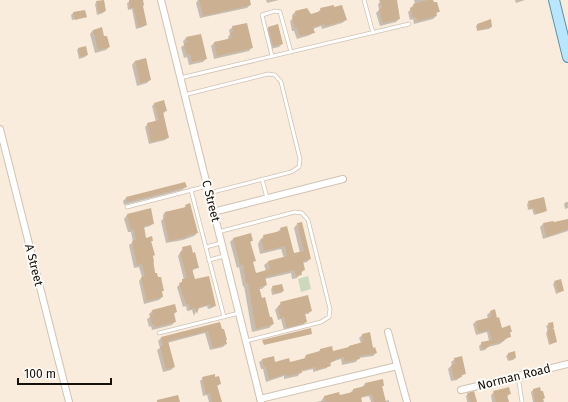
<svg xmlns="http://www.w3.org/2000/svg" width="568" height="402" font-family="'Fira Sans',sans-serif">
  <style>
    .green { fill: #ccd9bd }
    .shadow { fill: #0003 }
    .building { fill: #cbb192 }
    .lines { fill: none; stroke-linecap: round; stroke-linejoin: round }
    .service-casing { stroke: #d0c3b4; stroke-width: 4.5 }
    .minor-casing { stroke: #d0c3b4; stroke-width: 8 }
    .primary-casing { stroke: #6091a8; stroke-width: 12 }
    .service { stroke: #fff; stroke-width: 3 }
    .minor { stroke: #fff; stroke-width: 6 }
    .primary { stroke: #b8e6fe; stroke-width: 10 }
    .labels { text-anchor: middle; stroke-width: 4; stroke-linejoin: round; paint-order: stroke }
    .street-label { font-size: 12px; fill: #14100a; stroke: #fefbf8 }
  </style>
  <rect width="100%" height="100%" fill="#f9ecdc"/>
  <polygon class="green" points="308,276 311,289 301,292 298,279"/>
  <g class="shadow">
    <polygon points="132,0 142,0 142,6 146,25 143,27 136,29 132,9 128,10 127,3"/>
    <polygon points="198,0 249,0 250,5 247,8 200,18 196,3"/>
    <polygon points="266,0 279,0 267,3"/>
    <polygon points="379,0 391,0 399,19 396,22 380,26 376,13 379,10 378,4 380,2"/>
    <polygon points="414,0 432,0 439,11 436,14 436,16 433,19 414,24 413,19 410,20 408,12 410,10 410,8 415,4"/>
    <polygon points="515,0 525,0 516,3"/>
    <polygon points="97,2 105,11 103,13 97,15 95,4"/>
    <polygon points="321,9 346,20 342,23 322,29 321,26 313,29 314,32 310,35 297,39 294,31 292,31 290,21 293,18 292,15 295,12 311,15 318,12"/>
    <polygon points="84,11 86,17 85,18 85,17 72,20 71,15 73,13"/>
    <polygon points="478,24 491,27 489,29 477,31 476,26"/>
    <polygon points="233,27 252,47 249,51 214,59 211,46 214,43 228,40 228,37 230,34 229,30"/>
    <polygon points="268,28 282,44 279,47 270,49 265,31"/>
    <polygon points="93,30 104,38 109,47 106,50 95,53 90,34"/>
    <polygon points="186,38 206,59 203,62 189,65 187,57 184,58 181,47 184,45 183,41"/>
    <polygon points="79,48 87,55 85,57 79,59 77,50"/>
    <polygon points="146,59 150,80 147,83 137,86 132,65 135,61"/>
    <polygon points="155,103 166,110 163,114 168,137 165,140 149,144 145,127 148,124 156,122 152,106"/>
    <polygon points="186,187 182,190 124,205 123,201 126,198"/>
    <polygon points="529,202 546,210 544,212 534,215 532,209 528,210 527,204"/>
    <polygon points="566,202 568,202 568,208 565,209 564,204"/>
    <polygon points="186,206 197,233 194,236 183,240 166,243 161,221 163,219 163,215 165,212 183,209"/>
    <polygon points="127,215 153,223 150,226 143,228 145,239 152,240 151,242 155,274 163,290 161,292 162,297 159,300 144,304 139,281 142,277 139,267 134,268 129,245 133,242 131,232 128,232 124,219"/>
    <polygon points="568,220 568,231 543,239 540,227 543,224 552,222 553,224"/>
    <polygon points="297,224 310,259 307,262 303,263 304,270 297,278 292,279 291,273 265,279 266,285 262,289 259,289 261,299 269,318 273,324 269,328 252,332 244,286 243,287 239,267 237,268 230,242 233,239 250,234 252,240 250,243 254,261 252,263 255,274 266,271 264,265 268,262 284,258 281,249 260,254 258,244 260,240 264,236 277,232 281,229 294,254 300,253 294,228"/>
    <polygon points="183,248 193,254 198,267 192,271 194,280 215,305 212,308 208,309 207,306 197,309 194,316 192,310 187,311 186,306 183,307 177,287 184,280 178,256"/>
    <polygon points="555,282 563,290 561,292 556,294 553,284"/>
    <polygon points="273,287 283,291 281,293 272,295 271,289"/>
    <polygon points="281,303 311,311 308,314 304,314 306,322 303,325 284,330 281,319 278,320 275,310"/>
    <polygon points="174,305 176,312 173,315 175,321 172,325 152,330 151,326 149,327 147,319 150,317 149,314 152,311"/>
    <polygon points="490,312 501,329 511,331 509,333 510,336 500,344 488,347 485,350 480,351 479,346 482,343 489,341 487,332 476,335 473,324 476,321 488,319 487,315"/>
    <polygon points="219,323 226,344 223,347 210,350 205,333 167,343 174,367 171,370 163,372 157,350 160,348 158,341 161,338"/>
    <polygon points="552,323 556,342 549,345 546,333 548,331 546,326"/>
    <polygon points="369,333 373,349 376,353 373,356 358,358 356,362 342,365 341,359 334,361 329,364 327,368 313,372 313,369 300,372 298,376 284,379 284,376 266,382 263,369 261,369 259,362 262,360 274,363 289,363 304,359 306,355 318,352 320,350 332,352 347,349 349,346 361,343 359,338 362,335"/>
    <polygon points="508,354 515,358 513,360 508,361 506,356"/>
    <polygon points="455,359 465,373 457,380 451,381 448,369 452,365 451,362"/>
    <polygon points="203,378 215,378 220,384 217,386 221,402 209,402 207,395 203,396 200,381"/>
    <polygon points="365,384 383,385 382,387 385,401 389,400 389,402 371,402 369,396 360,398 361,402 316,402 321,401 324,397 338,394 339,396 350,393 353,390 362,387"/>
    <polygon points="533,390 540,393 544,398 542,400 543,402 533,402 531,392"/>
    <polygon points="494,392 510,393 507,397 508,402 492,402 491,395"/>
    <polygon points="468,394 476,402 467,402 466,396"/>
  </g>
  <g class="building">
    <polygon points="104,0 106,11 99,13 96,1"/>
    <polygon points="129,0 143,0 144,5 143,6 147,25 138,27 134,8 130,8"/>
    <polygon points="199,0 250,0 251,5 203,16"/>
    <polygon points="380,0 397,0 400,19 383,23 379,9 382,8"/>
    <polygon points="428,0 433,0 434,2 437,2 440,12 436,12 437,16 417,21 416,17 413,17 410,8 414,7 413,4"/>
    <polygon points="334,5 334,7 342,5 347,20 325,26 324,24 313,27 315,33 300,36 297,28 295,28 292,17 296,15 295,11 307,8 311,14 321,11 320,8"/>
    <polygon points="85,10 87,17 75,20 73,12"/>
    <polygon points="491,19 492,27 478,30 477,24"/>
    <polygon points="247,23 253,48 217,56 214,42 232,38 230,33 233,32 232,26"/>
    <polygon points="278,24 283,44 273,46 268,27"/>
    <polygon points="102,27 104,36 107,36 110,47 98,50 93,30"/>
    <polygon points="201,34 207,59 192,62 190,54 187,55 185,48 184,43 187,43 186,37"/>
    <polygon points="86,46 88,55 80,57 78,48"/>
    <polygon points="146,58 151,80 140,83 135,61"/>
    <polygon points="164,100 167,111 163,112 169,138 151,142 147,123 159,120 154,103"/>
    <polygon points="185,182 187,187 127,202 126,197"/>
    <polygon points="544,197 547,211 536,214 534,208 530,209 528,201"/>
    <polygon points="190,203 198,233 186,236 187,237 169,241 164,218 166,217 165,212 186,207 185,205"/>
    <polygon points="151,208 154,224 144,226 146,238 152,236 153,241 151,241 155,255 153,256 154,262 153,262 155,273 157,273 158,277 161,277 164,291 162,291 163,297 147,301 141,277 145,276 142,264 137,265 132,241 136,240 134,229 131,230 127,214"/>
    <polygon points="568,219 568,229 546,237 543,223 553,221 554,222"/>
    <polygon points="302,222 311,259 303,261 305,270 301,271 302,275 296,276 294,270 265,277 267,285 259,287 262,298 265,297 270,317 272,317 274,324 256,329 248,283 246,284 243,264 240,265 233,238 251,233 253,241 250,241 256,261 253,262 256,273 270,269 268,261 287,256 285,246 264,251 261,239 264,239 263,235 281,231 280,228 287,226 294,253 304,251 297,223"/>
    <polygon points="191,245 193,253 195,252 199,268 192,269 195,279 209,276 216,306 211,307 210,304 199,307 197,314 195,308 190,309 189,304 186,304 179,283 182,282 182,279 187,278 180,252 183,251 182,247"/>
    <polygon points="561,279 564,291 558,292 554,281"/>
    <polygon points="282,284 284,291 274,293 272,286"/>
    <polygon points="308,295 312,311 305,313 307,322 287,328 284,317 280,318 278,306 281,305 280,302"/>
    <polygon points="175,304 177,312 174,313 176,322 155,327 154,324 152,324 150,315 153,314 152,310"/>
    <polygon points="495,309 497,318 499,317 502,328 510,325 512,332 510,332 511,337 504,339 504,341 489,345 489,347 482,349 481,342 492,340 489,330 478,333 476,321 491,317 490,311"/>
    <polygon points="220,322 222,329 224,329 227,340 226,340 227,344 213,348 208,331 168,341 175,367 166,369 160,346 163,346 161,337"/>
    <polygon points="553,322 554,328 549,330 548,323"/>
    <polygon points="311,328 312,334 264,345 262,340"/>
    <polygon points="554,329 557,342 550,344 547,330"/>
    <polygon points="370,332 373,348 375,347 377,353 359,356 360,359 345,362 344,357 335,359 335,361 330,362 331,366 316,370 315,367 301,370 302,373 287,376 286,374 269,379 266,367 264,367 262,359 274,356 275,362 289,358 290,362 306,358 306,355 320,351 320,349 332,346 333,351 349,347 349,346 363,342 362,334"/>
    <polygon points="515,351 516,358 509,360 508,353"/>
    <polygon points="462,356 466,374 461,375 462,377 454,379 451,365 455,364 454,358"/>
    <polygon points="215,374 215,377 219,376 221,384 217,385 222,402 212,402 210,393 206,394 202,377"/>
    <polygon points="383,379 384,386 382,386 386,402 374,402 372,394 361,397 362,402 325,402 324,396 339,392 340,395 353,392 353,389 365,386 365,383"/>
    <polygon points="509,387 511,394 507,395 509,402 496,402 493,391"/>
    <polygon points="540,387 541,391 543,391 545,398 543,399 544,402 535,402 533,389"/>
    <polygon points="474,391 477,402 470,402 467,393"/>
    <polygon points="178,395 180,402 157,402 157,400"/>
  </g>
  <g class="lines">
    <g class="service-casing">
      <g id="service">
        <polyline points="364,0 373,33"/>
        <polyline points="272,56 262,15 275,11 280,12 291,52"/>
        <polyline points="180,78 409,24"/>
        <polyline points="184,95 268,74 275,75 281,82 300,159 299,167 291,172 209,193"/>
        <polyline points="262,179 267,198"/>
        <polyline points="191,190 224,317"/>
        <polyline points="127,207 207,186"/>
        <polyline points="218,232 295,212 302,213 308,220 330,309 329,317 321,322 246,341"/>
        <polyline points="206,247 221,243"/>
        <polyline points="209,260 224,256"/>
        <polyline points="159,333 239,313"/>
        <polyline points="518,376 522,402"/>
      </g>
    </g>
    <g class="minor-casing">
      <g id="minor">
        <polyline points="161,0 261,402"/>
        <polyline points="0,129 69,402"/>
        <polyline points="213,212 343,179"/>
        <polyline points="388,332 407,402"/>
        <polyline points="461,390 568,364"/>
        <polyline points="260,399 397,366"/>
      </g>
    </g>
    <g class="primary-casing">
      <polyline id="primary" points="554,0 568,57"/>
    </g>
    <use href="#service" class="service"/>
    <use href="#minor" class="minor"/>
    <use href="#primary" class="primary"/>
  </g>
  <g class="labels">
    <g class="street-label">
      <text transform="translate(211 201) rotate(76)" y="4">C Street</text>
      <text transform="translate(34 265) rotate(76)" y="4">A Street</text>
      <text transform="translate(514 377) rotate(-14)" y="4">Norman Road</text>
    </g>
  </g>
  <path d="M18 378v6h93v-6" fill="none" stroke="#14100a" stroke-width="2"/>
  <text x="24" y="378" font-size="12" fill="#14100a" stroke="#fefbf8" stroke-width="3" paint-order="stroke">100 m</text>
</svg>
